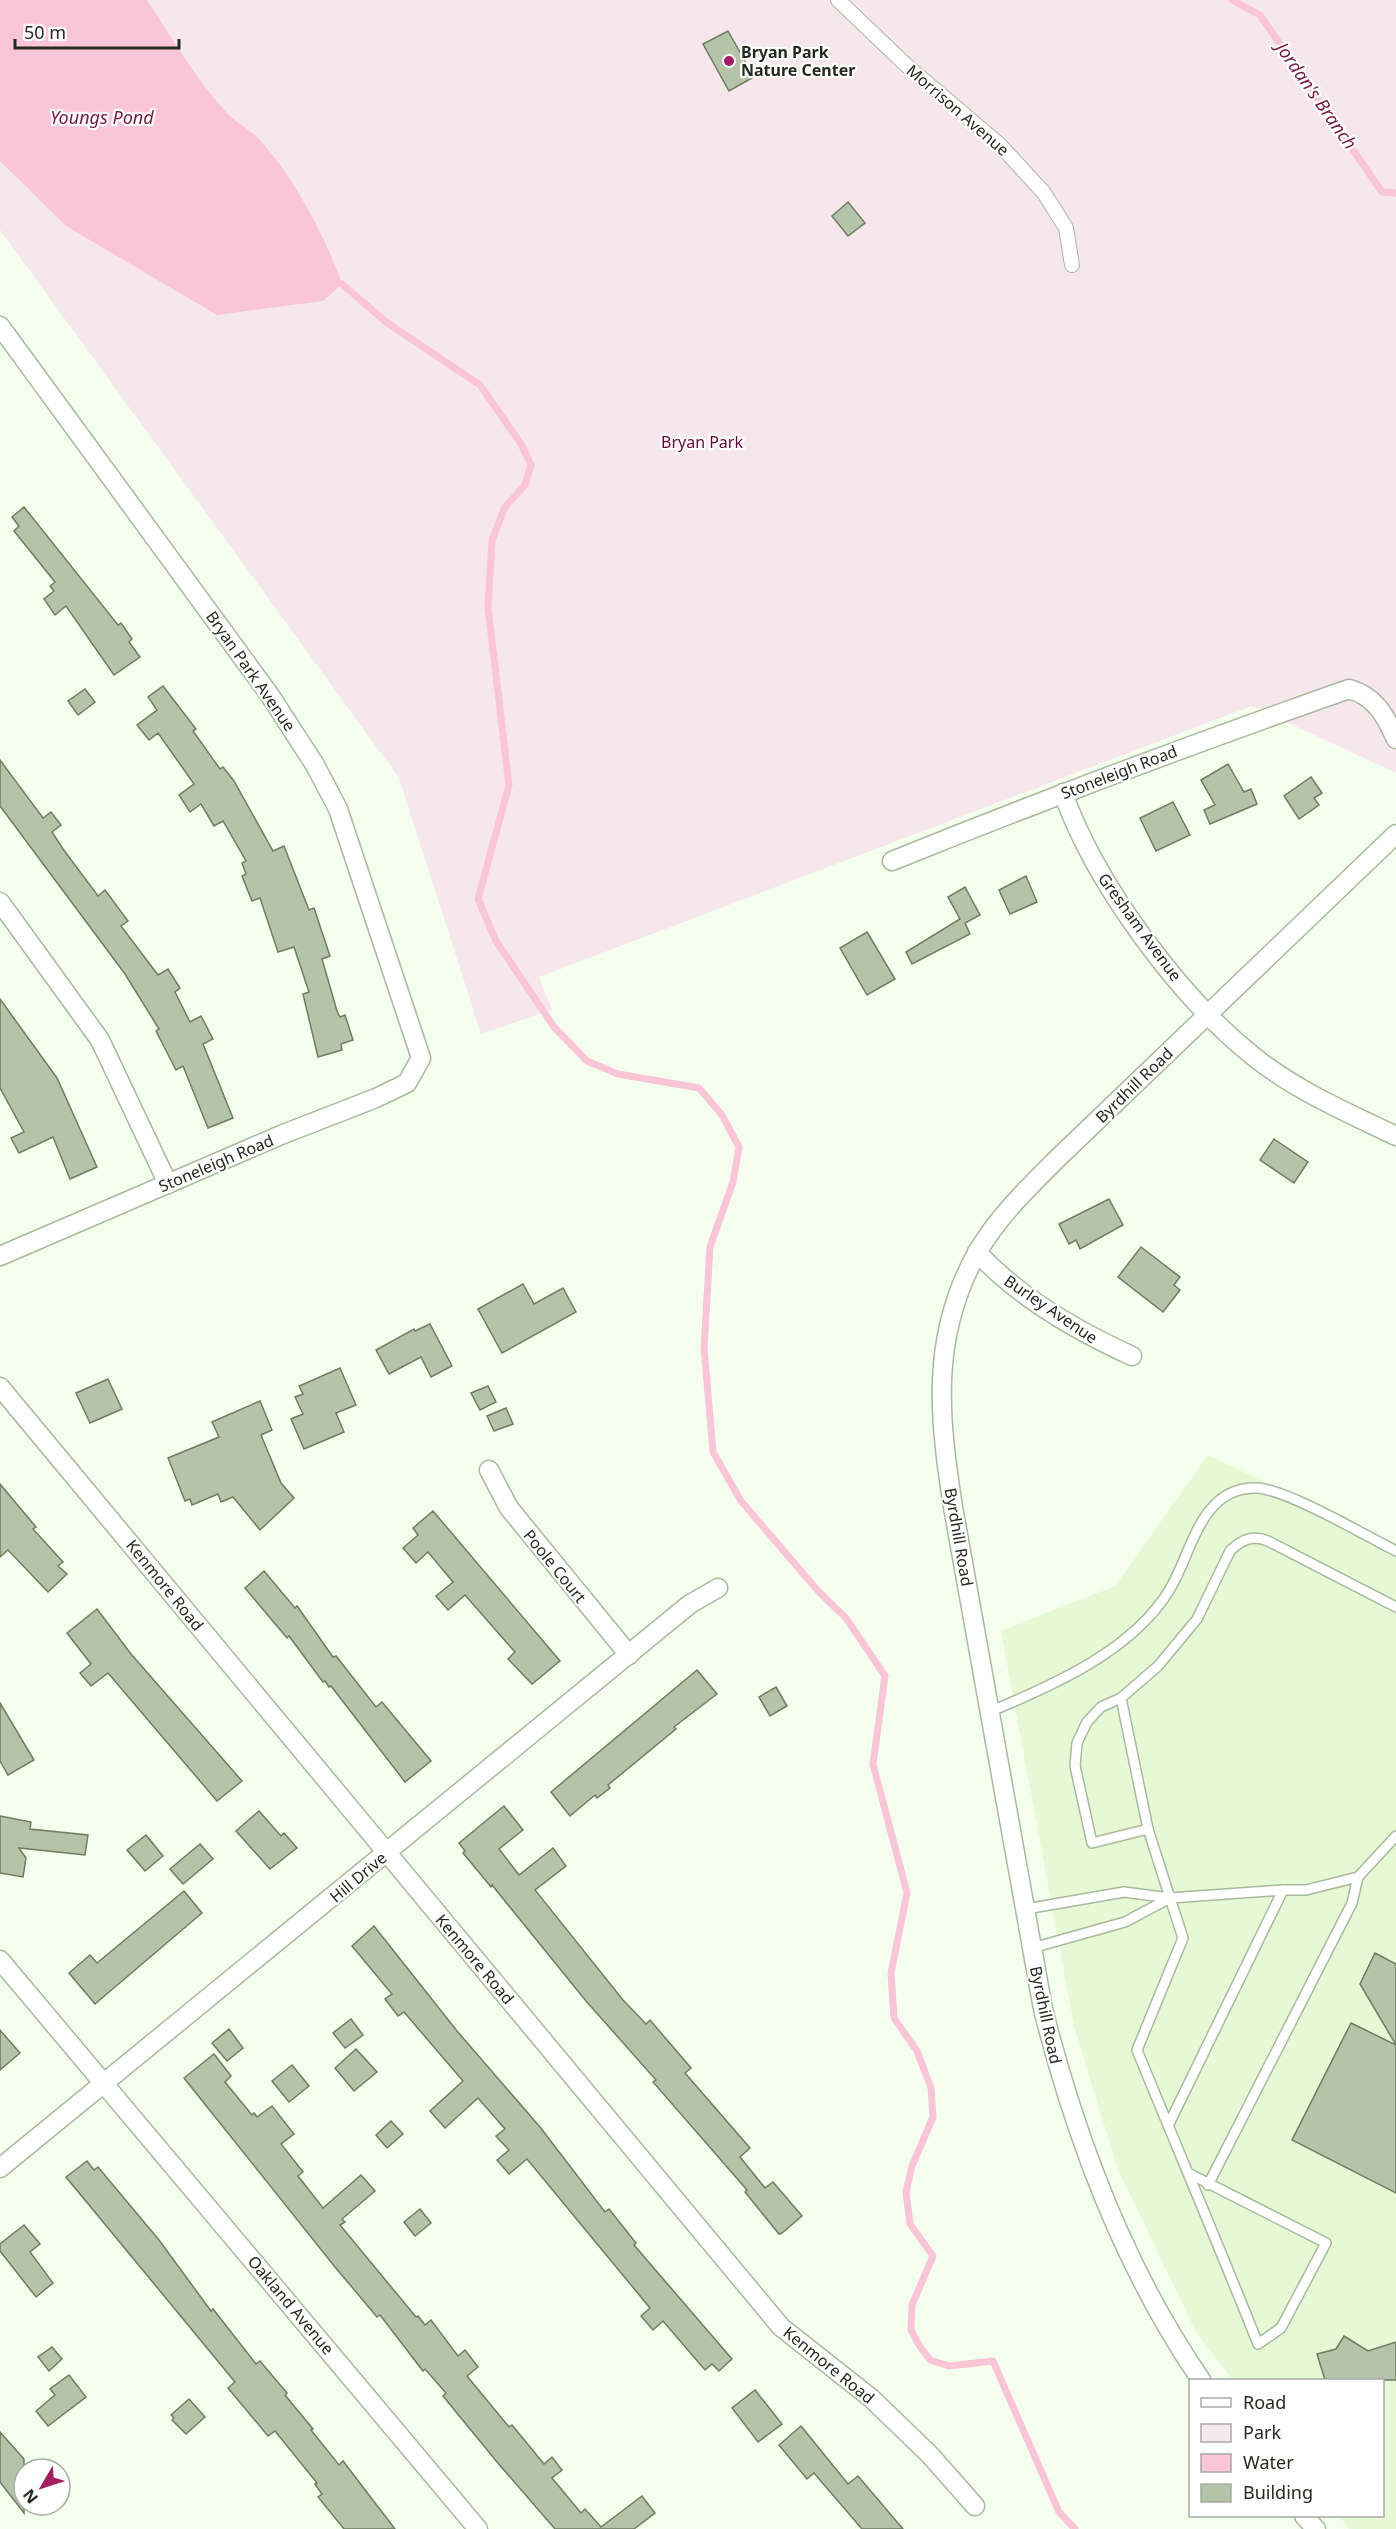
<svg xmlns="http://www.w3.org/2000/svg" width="1396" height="2529" font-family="'Noto Sans',sans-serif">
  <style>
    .built { fill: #e4f9d4 }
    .green { fill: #f6e7ec }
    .water { fill: #f9c5d7 }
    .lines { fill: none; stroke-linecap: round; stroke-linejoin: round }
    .stream { stroke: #f9c5d7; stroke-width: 7 }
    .building { fill: #b4c4a8; stroke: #6e7c62; stroke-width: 1.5 }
    .service-casing { stroke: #a9b99d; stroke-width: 12 }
    .pedestrian-casing { stroke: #a9b99d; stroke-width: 16 }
    .minor-casing { stroke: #a9b99d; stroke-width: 21 }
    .service { stroke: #fff; stroke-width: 9 }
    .pedestrian { stroke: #fff; stroke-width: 14 }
    .minor { stroke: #fff; stroke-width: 18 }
    .poi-dot { fill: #a71d62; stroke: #fff; stroke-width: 2 }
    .labels { text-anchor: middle; stroke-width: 4.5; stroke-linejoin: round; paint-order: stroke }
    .poi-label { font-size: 16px; font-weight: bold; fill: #242a1f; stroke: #fff; text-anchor: start }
    .street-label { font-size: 16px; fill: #242a1f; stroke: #fff }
    .park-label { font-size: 16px; fill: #670339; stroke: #fff }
    .water-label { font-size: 18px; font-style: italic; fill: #771846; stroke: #fff }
  </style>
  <rect width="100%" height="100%" fill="#f5ffed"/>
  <polygon class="built" points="1208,1455 1396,1544 1396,2529 1349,2529 1339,2516 1382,2516 1382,2380 1233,2380 1197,2334 1117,2167 1074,2026 1001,1631 1115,1586"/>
  <polygon class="green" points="0,0 1396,0 1396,773 1252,706 539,977 552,1010 481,1034 399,778 0,230"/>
  <path class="water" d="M 0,0 L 147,0 C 172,38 195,78 226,112 C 235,122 248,128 258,138 C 293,176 325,235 342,284 L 323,301 L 217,315 L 66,226 L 0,161 Z"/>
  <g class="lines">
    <g class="stream">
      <polyline points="1232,0 1260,15 1382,192 1396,193"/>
      <polyline points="342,284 386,322 480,385 521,444 531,465 525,485 505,507 492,540 488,607 509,785 478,899 496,941 554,1027 587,1061 618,1074 699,1088 722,1115 739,1147 733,1182 710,1247 704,1348 713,1452 741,1501 819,1592 846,1618 885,1676 873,1764 907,1893 891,1973 894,2018 917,2051 931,2088 933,2117 912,2166 906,2192 910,2224 933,2256 912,2305 911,2330 919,2345 930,2360 949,2366 993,2361 1059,2512 1075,2529"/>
    </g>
  </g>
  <g class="building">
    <polygon points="728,31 754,77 729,91 703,44"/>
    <polygon points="848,202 865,223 848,236 832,216"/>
    <polygon points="24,507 118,625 121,623 132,639 129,642 140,657 114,675 66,606 55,615 44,599 54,591 50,586 55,582 14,531 19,526 12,517"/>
    <polygon points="163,686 196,729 193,731 220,769 223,767 234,781 273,851 284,846 309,910 314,908 330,956 322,959 337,1011 340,1017 345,1015 353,1040 341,1044 342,1050 318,1057 303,994 309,992 294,947 278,952 260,898 252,901 242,876 246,874 242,863 246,861 223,821 214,826 201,804 190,812 179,795 194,784 158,733 149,740 137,725 157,710 148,697"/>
    <polygon points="85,689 95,702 78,715 68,701"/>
    <polygon points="0,760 43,818 51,812 61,825 52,832 63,849 98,896 105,890 128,921 121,926 158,975 168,969 180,988 175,992 190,1022 201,1016 213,1039 203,1044 233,1118 208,1128 183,1066 176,1070 156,1031 159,1029 125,974 0,806"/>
    <polygon points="1228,764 1244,792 1251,789 1257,804 1210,824 1204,810 1215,805 1201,780"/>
    <polygon points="1311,777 1322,793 1314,798 1319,805 1299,819 1284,796"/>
    <polygon points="1173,802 1190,835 1156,851 1140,818"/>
    <polygon points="1026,876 1037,902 1010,914 999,890"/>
    <polygon points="965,887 980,915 965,923 970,934 912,964 906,952 960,919 948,897"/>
    <polygon points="867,932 895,979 867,995 840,948"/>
    <polygon points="0,999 57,1078 97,1167 70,1179 53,1137 19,1153 11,1138 24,1132 0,1088"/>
    <polygon points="1274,1139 1308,1162 1294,1183 1260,1160"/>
    <polygon points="1109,1199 1123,1225 1080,1249 1076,1240 1069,1244 1059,1224"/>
    <polygon points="1141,1247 1180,1277 1174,1285 1180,1290 1163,1312 1118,1277"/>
    <polygon points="523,1284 534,1304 563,1288 576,1312 502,1353 478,1309"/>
    <polygon points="430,1324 452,1366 431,1377 421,1357 389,1374 376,1350 414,1329 415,1331"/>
    <polygon points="340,1368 356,1405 336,1413 344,1432 304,1449 291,1419 303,1414 295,1397 303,1394 299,1386"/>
    <polygon points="108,1379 122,1409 90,1423 76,1393"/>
    <polygon points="488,1386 496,1402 480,1410 471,1393"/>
    <polygon points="260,1401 272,1430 261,1435 281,1483 294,1498 260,1530 233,1497 221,1502 218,1494 192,1505 190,1499 185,1501 168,1458 219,1437 212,1422"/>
    <polygon points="506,1408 513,1424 494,1431 487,1416"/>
    <polygon points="0,1484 36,1527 33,1529 63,1562 58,1566 67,1574 48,1592 8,1550 0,1557"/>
    <polygon points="433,1511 560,1661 532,1684 508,1659 515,1652 465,1595 448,1610 436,1596 453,1582 428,1552 416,1563 403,1548 418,1535 413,1528"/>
    <polygon points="264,1571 295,1608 297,1606 333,1657 336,1656 376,1707 382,1702 431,1761 405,1782 331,1686 329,1687 325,1681 323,1682 289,1636 287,1638 245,1588"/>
    <polygon points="97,1609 131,1654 242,1781 217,1801 108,1673 91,1686 80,1673 91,1664 67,1633"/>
    <polygon points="697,1670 717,1694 674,1727 676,1729 608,1785 610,1788 597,1798 595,1795 570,1816 551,1792"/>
    <polygon points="776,1687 787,1706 770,1716 759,1697"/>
    <polygon points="0,1703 34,1760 8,1775 0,1761"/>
    <polygon points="504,1806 523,1830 499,1849 519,1875 553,1848 566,1866 535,1890 623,2000 646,2024 650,2020 691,2068 685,2073 750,2148 740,2157 765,2188 773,2182 802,2216 782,2233 779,2234 745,2192 747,2190 653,2082 656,2080 586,2001 492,1885 491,1887 463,1853 465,1851 459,1843"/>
    <polygon points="259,1811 281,1836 284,1833 297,1848 270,1869 236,1831"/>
    <polygon points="0,1816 31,1822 30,1829 88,1835 85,1855 19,1848 26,1858 23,1877 0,1873"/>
    <polygon points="146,1835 163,1856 145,1871 127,1850"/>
    <polygon points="200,1844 213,1859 183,1884 170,1869"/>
    <polygon points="184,1891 202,1913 95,2004 69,1973 90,1955 97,1963"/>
    <polygon points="374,1926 457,2031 540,2127 605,2212 609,2209 636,2243 634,2245 732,2359 719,2371 712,2364 705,2370 663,2321 653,2330 641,2316 650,2308 527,2159 509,2174 497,2160 509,2150 496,2136 505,2129 478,2098 445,2128 430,2111 463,2081 404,2012 398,2016 385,1999 392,1994 352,1946"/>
    <polygon points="1375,1953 1396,1964 1396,2045 1360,1984"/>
    <polygon points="351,2019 363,2035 345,2048 333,2033"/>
    <polygon points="1351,2023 1396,2045 1396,2193 1292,2140"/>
    <polygon points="229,2029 243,2048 227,2061 212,2043"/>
    <polygon points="0,2030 20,2053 0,2070"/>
    <polygon points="356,2049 377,2072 354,2091 335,2068"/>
    <polygon points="214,2054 231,2076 225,2082 252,2115 254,2113 257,2117 272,2106 294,2134 281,2144 303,2172 298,2176 323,2208 361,2175 375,2191 342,2219 345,2222 340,2225 416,2317 418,2316 425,2325 431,2320 458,2356 465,2350 478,2367 467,2376 509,2427 512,2425 544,2464 552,2457 562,2470 552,2478 581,2513 585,2509 601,2527 642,2496 655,2513 634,2529 555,2529 497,2462 443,2396 446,2393 425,2369 423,2371 380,2315 377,2317 335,2267 184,2078"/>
    <polygon points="292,2065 309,2086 289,2102 272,2081"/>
    <polygon points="391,2121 403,2134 387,2148 376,2135"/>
    <polygon points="87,2161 94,2170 98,2167 159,2240 211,2311 213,2309 256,2364 260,2361 287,2393 285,2395 313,2429 311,2430 339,2465 343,2461 395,2529 344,2529 318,2497 322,2494 315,2484 317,2483 275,2431 268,2436 228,2388 235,2382 66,2177"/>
    <polygon points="420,2209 431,2223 415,2236 404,2222"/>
    <polygon points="24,2225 40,2244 30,2252 53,2283 36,2297 0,2251 0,2244"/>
    <polygon points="1344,2336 1368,2351 1396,2342 1396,2380 1325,2380 1317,2354 1336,2349"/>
    <polygon points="52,2347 62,2359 49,2371 38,2357"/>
    <polygon points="69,2375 86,2397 48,2426 36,2411 55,2395 50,2389"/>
    <polygon points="755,2390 782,2424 758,2442 732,2408"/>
    <polygon points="189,2399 205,2417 186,2434 172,2420 174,2418 171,2415"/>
    <polygon points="801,2426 848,2484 858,2476 903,2529 862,2529 814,2473 807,2479 779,2445"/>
    <polygon points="0,2432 24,2459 24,2513 0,2482"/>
  </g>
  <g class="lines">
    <g class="service-casing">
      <g id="service">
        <polyline points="1121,1698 1148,1829"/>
        <path d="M 989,1712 C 1052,1686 1134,1650 1170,1589 C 1192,1553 1200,1487 1256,1488 C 1287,1489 1364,1535 1396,1551"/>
        <polyline points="1358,1877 1396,1836"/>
        <path d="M 1170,1898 L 1148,1829 L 1092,1843 L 1075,1766 L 1077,1743 L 1087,1722 L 1101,1707 L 1121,1698 L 1158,1666 L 1197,1619 L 1230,1551 C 1242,1539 1253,1535 1268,1541 L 1396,1607"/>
        <polyline points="1026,1909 1124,1892 1170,1898"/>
        <polyline points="1032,1948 1125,1922 1170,1898"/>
        <path d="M 1168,2126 L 1283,1890 L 1170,1898 L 1183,1938 L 1137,2050 C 1177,2148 1219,2246 1258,2344 L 1281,2328 L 1326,2243 L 1190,2174"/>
        <polyline points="1208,2185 1352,1903 1358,1877 1306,1890 1283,1890"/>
      </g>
    </g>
    <g class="pedestrian-casing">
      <polyline id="pedestrian" points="838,0 905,64 1000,145 1044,193 1066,228 1072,265"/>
    </g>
    <g class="minor-casing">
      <g id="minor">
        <polyline points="0,326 269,694 315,765 338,809 421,1058 407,1083 376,1098 281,1135 0,1256"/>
        <path d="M 1063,793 C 1095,883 1178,996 1253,1056 C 1295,1090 1348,1113 1396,1136"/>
        <path d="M 892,861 C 1043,800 1195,743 1349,689 C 1375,696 1385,715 1396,739"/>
        <polyline points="0,902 100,1040 168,1184"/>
        <path d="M 977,1252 C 1018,1297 1077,1331 1132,1356"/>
        <polyline points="0,1387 781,2327 871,2398 930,2455 975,2506"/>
        <polyline points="489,1470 509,1508 629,1655"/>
        <polyline points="0,1960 478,2529"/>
        <polyline points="0,2168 690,1604 718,1588"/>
        <path d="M 1201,2380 C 1124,2268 1076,2140 1043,2009 L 953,1507 C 939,1417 930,1337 977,1253 C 997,1217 1031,1185 1060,1156 L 1396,834"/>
        <polyline points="1304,2516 1316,2529"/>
      </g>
    </g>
    <use href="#service" class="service"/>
    <use href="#pedestrian" class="pedestrian"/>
    <use href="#minor" class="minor"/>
  </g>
  <circle class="poi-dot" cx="729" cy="61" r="6"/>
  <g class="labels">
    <g class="poi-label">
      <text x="741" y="58">Bryan Park<tspan x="741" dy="18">Nature Center</tspan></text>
    </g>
    <g class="street-label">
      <text transform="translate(958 110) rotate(41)" y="6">Morrison Avenue</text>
      <text transform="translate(251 671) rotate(55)" y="6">Bryan Park Avenue</text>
      <text transform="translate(1119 772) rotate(-21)" y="6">Stoneleigh Road</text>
      <text transform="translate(1140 927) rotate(54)" y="6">Gresham Avenue</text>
      <text transform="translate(1134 1085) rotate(-44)" y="6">Byrdhill Road</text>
      <text transform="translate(216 1163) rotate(-23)" y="6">Stoneleigh Road</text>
      <text transform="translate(1051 1309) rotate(34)" y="6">Burley Avenue</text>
      <text transform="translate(959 1537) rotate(80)" y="6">Byrdhill Road</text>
      <text transform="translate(555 1566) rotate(51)" y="6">Poole Court</text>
      <text transform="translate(165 1585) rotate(51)" y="6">Kenmore Road</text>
      <text transform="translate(358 1877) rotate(-40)" y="6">Hill Drive</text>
      <text transform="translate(475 1959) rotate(50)" y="6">Kenmore Road</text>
      <text transform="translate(1046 2015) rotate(78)" y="6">Byrdhill Road</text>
      <text transform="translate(291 2305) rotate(50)" y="6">Oakland Avenue</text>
      <text transform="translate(829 2365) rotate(39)" y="6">Kenmore Road</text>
    </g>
    <g class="park-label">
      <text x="702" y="448">Bryan Park</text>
    </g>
    <g class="water-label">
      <text transform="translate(1316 96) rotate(55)" y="6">Jordan's Branch</text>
      <text x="102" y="124">Youngs Pond</text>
    </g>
  </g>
  <rect x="1189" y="2379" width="195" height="138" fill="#ffffff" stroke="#a7aaa5" stroke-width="1.5"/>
  <rect x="1201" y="2398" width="30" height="9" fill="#ffffff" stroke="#a7aaa5" stroke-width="1.5"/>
  <text x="1243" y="2409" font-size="18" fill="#242a1f">Road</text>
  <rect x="1201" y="2424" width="30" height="18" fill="#f6e7ec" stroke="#a7aaa5" stroke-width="1.5"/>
  <text x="1243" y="2439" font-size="18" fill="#242a1f">Park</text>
  <rect x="1201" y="2454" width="30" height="18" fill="#f9c5d7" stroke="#a7aaa5" stroke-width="1.5"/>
  <text x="1243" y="2469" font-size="18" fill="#242a1f">Water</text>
  <rect x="1201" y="2484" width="30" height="18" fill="#b4c4a8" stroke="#a7aaa5" stroke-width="1.5"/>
  <text x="1243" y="2499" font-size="18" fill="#242a1f">Building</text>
  <g transform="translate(42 2487) rotate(231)"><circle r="28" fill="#ffffff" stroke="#a7aaa5" stroke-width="1.5"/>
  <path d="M0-4.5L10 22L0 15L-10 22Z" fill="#a71d62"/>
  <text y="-9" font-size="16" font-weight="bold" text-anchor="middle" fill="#242a1f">N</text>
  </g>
  <path d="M15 39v9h164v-9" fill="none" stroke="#242a1f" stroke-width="3"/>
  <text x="24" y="39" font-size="18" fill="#242a1f" stroke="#ffffff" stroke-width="4.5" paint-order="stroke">50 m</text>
</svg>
